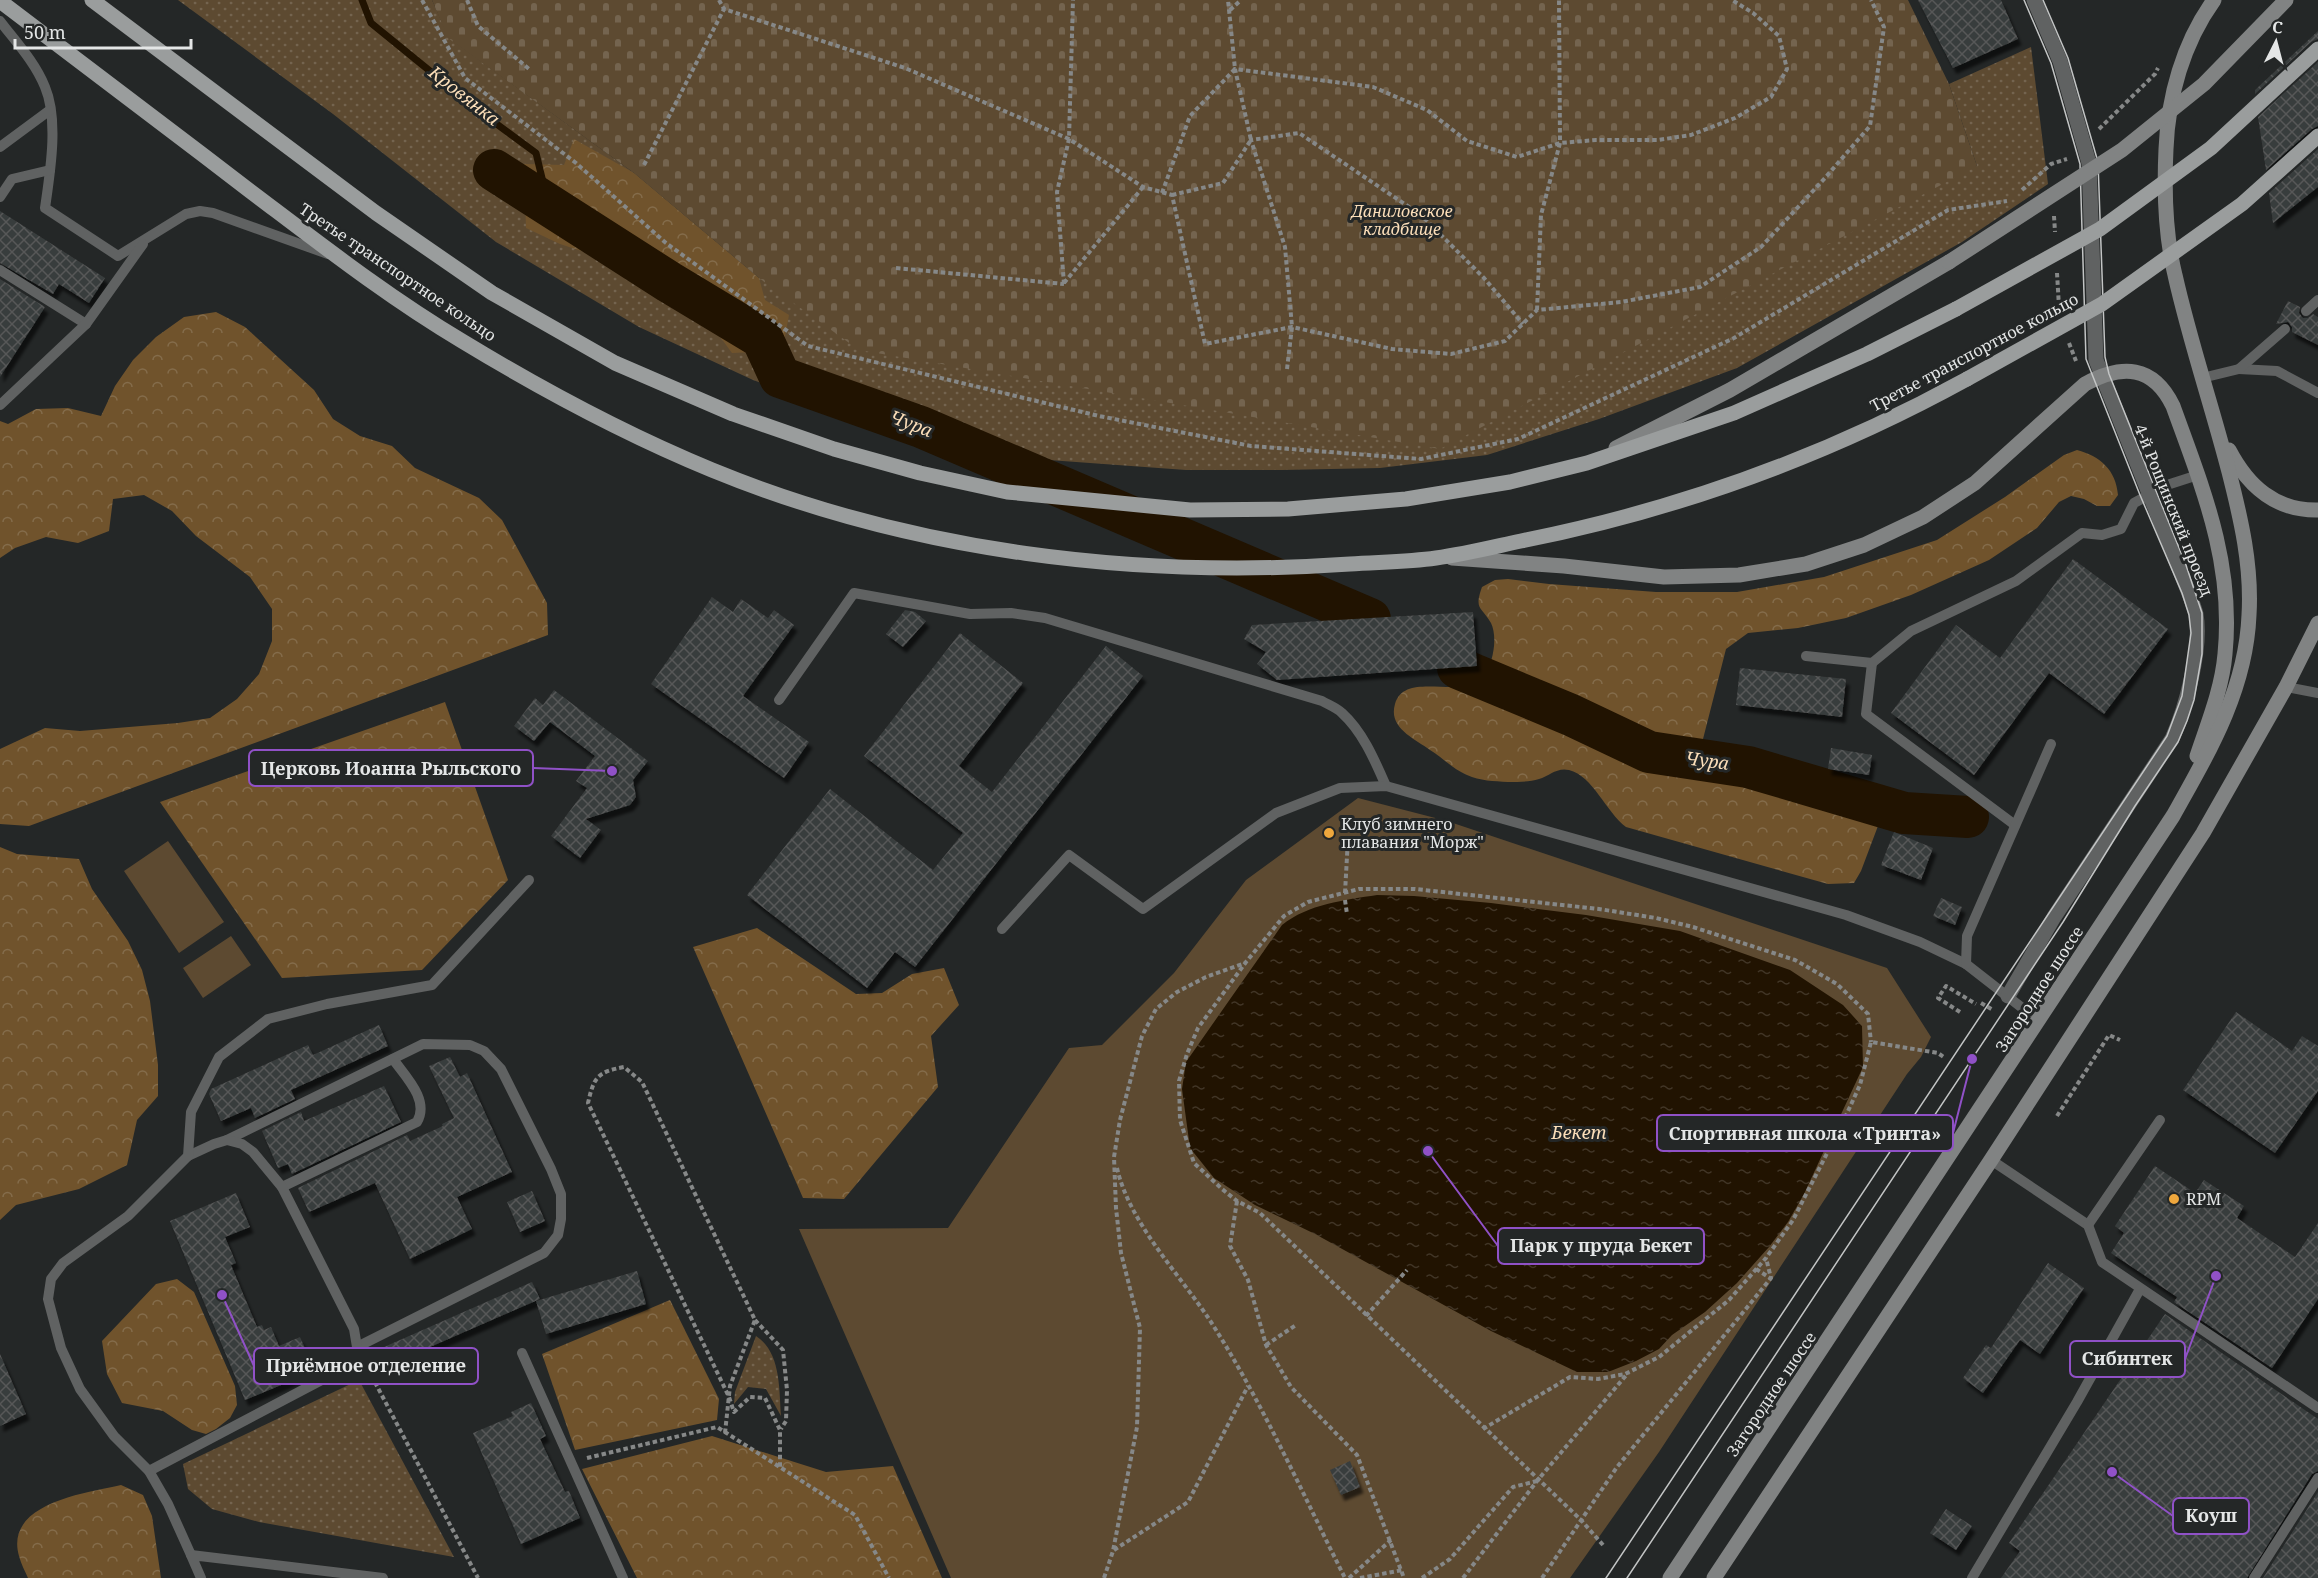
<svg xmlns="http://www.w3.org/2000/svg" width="2318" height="1578" font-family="'Noto Serif',serif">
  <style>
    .grass { fill: url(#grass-dots) }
    .forest { fill: url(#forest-crowns) }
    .cemetery { fill: url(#cemetery-stones) }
    .park { fill: #5d4a31 }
    .water { fill: url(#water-ripples) }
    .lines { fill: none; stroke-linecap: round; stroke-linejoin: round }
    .stream { stroke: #211301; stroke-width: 7 }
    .river { stroke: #211301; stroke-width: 42 }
    .building { fill: url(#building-cross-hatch); filter: url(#shadow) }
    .path { stroke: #868888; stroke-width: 4; stroke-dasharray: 4.5 3; stroke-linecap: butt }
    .lane { stroke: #606262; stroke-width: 10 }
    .street { stroke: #606262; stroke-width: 15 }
    .secondary { stroke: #818383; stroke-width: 15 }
    .primary { stroke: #9a9d9d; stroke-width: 15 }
    .tram { stroke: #c3c5c5; stroke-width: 1.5 }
    .secondary-bridge { stroke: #818383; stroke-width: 15 }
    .primary-bridge { stroke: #9a9d9d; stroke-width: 15 }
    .poi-dot { fill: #eea73d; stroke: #242727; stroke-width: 2 }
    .labels { text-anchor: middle; stroke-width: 6; stroke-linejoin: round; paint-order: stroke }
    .park-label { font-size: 16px; font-style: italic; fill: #fbdeb9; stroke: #242727 }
    .street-label { font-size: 16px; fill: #e4e6e6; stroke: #242727 }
    .poi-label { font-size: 16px; fill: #e4e6e6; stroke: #242727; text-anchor: start }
    .water-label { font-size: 18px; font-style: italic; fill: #fbdeb9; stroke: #242727 }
    .leader { fill: none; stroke: #9051c7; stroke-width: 2 }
    .callout-dot { fill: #9051c7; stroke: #242727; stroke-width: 2 }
    .callout { fill: #242727; stroke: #9051c7; stroke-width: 2 }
    .callout-label { font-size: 18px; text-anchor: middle; font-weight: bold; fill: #e4e6e6 }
  </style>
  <defs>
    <pattern id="grass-dots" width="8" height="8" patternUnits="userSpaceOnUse" patternTransform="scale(1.5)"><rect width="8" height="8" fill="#5d4a31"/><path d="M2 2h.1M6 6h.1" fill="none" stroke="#74644f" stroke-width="1.8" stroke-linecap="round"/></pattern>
    <pattern id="forest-crowns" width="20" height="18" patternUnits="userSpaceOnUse" patternTransform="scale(1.5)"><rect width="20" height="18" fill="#70532c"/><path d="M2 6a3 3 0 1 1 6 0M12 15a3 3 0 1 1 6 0" fill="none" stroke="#846c4b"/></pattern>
    <pattern id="cemetery-stones" width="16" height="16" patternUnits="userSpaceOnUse" patternTransform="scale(1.5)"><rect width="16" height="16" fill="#5d4a31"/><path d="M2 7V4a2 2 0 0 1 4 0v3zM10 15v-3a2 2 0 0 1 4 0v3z" fill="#74644f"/></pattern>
    <pattern id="water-ripples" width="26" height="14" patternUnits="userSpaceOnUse" patternTransform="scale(1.5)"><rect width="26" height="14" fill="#211301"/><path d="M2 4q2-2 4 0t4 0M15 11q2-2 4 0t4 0" fill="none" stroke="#413526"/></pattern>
    <pattern id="building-cross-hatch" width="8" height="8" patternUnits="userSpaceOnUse" patternTransform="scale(1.5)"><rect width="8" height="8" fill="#393c3c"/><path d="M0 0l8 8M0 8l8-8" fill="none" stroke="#565858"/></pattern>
    <filter id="shadow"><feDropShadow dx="3.5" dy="6" stdDeviation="1.5" flood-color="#0009"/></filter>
  </defs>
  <rect width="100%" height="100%" fill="#242727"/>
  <g class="grass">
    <polygon points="178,0 432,0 449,38 634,173 759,278 1977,166 1949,84 2031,47 2048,184 1962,242 1737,368 1599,419 1487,455 1380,468 1282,470 1186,470 1035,459 870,423 753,380 639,327 496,242 333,114"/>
    <path d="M 756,1336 C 781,1352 779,1389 781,1416 L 766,1389 L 748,1387 L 734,1404 L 735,1392 Z"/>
    <polygon points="359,1380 454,1557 259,1522 212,1509 188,1489 183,1464"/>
  </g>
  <g class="forest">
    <polygon points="574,139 634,173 759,278 765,300 789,315 784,342 753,352 732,353 718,334 699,317 670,302 637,278 600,257 560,244 526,228 524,164 564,165"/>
    <polygon points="216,312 245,327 314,390 333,419 360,436 392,446 415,468 479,498 502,520 547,603 548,635 29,826 0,824 0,749 45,728 80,731 178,723 210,718 237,699 259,674 272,641 272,609 250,577 196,536 172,511 144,495 113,499 109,531 78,543 46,537 15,548 0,558 0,421 8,424 36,409 68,408 101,416 115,386 133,360 156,337 184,317"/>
    <path d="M 2077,450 C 2100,456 2116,470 2118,495 L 2110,506 L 2097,506 L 2084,499 L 2071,496 L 2059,502 L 2037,528 L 1989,560 L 1911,595 L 1846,618 L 1798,628 L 1748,633 L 1726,649 L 1703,739 L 1705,746 L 1715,754 L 1878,798 L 1884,810 L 1861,871 L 1854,883 L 1828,884 L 1626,827 C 1606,812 1593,776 1569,770 C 1557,767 1549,776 1539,779 C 1529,782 1518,782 1508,782 C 1494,781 1480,781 1467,775 C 1453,769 1443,758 1430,750 C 1414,738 1388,728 1395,704 C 1405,669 1465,702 1484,676 C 1493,663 1498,638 1491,623 C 1481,606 1474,610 1482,587 L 1495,580 L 1508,579 L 1549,584 L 1656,592 L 1737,592 L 1824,577 L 1937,540 L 2005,497 L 2064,455 Z"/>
    <polygon points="445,702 508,880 422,970 282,978 160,802"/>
    <polygon points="0,847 17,854 79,859 92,889 128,941 142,970 150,1001 158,1065 158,1096 137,1120 127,1165 79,1189 16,1205 0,1220"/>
    <polygon points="757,928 856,994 882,993 912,974 944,968 959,1005 931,1036 938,1087 844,1199 803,1198 693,947"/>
    <polygon points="177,1279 194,1292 235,1386 237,1405 230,1418 216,1429 206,1434 192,1430 163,1411 122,1403 107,1374 102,1341 156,1284"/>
    <polygon points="670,1300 719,1399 717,1420 575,1450 542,1354"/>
    <polygon points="712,1436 826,1472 893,1466 942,1578 637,1578 582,1469"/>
    <path d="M 121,1485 L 143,1495 L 152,1516 L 161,1578 L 28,1578 C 25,1571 21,1564 19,1556 C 4,1503 86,1493 121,1485 Z"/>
  </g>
  <polygon class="cemetery" points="432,0 1908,0 1949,84 1977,166 1440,449 859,350 759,278 634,173 448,38"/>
  <g class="park">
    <polygon points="1358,798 1447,821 1887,968 1931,1037 1921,1057 1907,1074 1659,1452 1570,1578 951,1578 799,1229 948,1228 1069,1048 1102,1045 1174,973 1246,880"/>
    <polygon points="168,841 224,922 179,953 124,871"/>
    <polygon points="231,936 251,965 203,998 183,968"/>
  </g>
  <path class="water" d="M 1377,895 L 1414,896 L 1491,903 L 1586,915 L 1680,931 L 1790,970 L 1843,1005 L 1862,1026 L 1863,1067 L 1804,1194 L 1788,1222 L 1769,1247 L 1737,1283 L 1705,1312 L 1672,1335 L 1659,1349 L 1636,1361 L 1608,1372 L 1577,1372 L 1491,1331 L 1315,1234 L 1255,1205 L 1214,1178 L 1190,1148 L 1182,1089 L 1186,1062 L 1282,925 C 1308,904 1345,900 1377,895 Z"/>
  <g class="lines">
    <polyline class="stream" points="362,0 371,23 479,111 536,153 548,203"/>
    <g class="river">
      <polyline points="494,170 669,282 762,338 780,377 921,427 1370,619"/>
      <polyline points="1458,668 1571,715 1649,752 1748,767 1904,813 1968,817"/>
    </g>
  </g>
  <g class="building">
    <polygon points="1918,0 2001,0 2018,39 1953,68"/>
    <polygon points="2318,31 2318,39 2311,42 2255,94 2255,90"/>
    <polygon points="2318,62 2318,126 2312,129 2266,170 2258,117"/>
    <polygon points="2318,149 2318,187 2273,223 2269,193"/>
    <polygon points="0,211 105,278 89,303 59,284 53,294 0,263"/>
    <polygon points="0,279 45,307 0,377"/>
    <polygon points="2288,301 2300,307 2299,313 2303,318 2308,318 2313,314 2318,317 2318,345 2292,332 2292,327 2288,322 2276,324"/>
    <polygon points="2073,559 2168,629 2104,714 2049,673 1974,775 1891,713 1956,625 2000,658"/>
    <polygon points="712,597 733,612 741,599 768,618 774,610 794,625 743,696 809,742 784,778 651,684"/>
    <polygon points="905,610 915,612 926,621 903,647 886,634"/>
    <polygon points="1473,612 1477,666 1277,680 1257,664 1266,652 1244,639 1252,625"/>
    <polygon points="960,633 1023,683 959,766 992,792 1106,646 1143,676 915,967 895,952 867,988 747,895 830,789 933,870 963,833 864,756"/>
    <polygon points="1740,668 1846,679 1842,717 1736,705"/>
    <polygon points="554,690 648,761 633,780 636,797 630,805 586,819 601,830 580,858 551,836 587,788 576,781 595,756 550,722 534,741 514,726 535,698 543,705"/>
    <polygon points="1831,748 1872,755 1869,775 1828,769"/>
    <polygon points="1894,832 1933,848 1921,880 1881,865"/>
    <polygon points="1941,898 1962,907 1955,925 1933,916"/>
    <polygon points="2236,1012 2292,1051 2302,1036 2318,1046 2318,1091 2275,1153 2183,1090"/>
    <polygon points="379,1025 388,1046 291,1090 295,1099 255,1118 251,1108 221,1121 209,1094 211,1089 308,1045 313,1055"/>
    <polygon points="450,1057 460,1077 467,1073 512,1172 457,1197 472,1229 410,1259 375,1183 309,1212 298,1188 407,1135 410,1141 443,1126 442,1124 454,1118 429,1066"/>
    <polygon points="384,1086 401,1122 292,1174 288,1164 278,1168 262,1131 301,1112 304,1121"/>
    <polygon points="2155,1166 2195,1193 2204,1180 2244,1206 2237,1218 2295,1257 2318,1223 2318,1299 2272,1368 2174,1302 2177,1297 2111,1253 2124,1233 2115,1226"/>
    <polygon points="532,1191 545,1221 520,1232 507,1202"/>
    <polygon points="236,1193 250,1227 225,1237 236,1263 231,1265 257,1327 262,1325 264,1330 271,1327 279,1346 300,1337 315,1371 245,1400 170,1221"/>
    <polygon points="2048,1263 2084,1288 2040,1354 2020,1340 1983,1393 1963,1378 1986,1345 1991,1348"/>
    <polygon points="637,1271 646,1304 546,1334 536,1301"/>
    <polygon points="532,1282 540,1299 382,1368 375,1351"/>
    <polygon points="2165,1314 2318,1419 2318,1471 2312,1474 2247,1578 2001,1578 2020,1551 2009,1543"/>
    <polygon points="0,1354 26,1414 0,1426"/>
    <polygon points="531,1403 546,1436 540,1439 565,1492 569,1491 580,1518 521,1544 473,1433 513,1416 511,1412"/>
    <polygon points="1350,1461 1360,1487 1341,1495 1330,1470"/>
    <polygon points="2318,1492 2318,1578 2263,1578"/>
    <polygon points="1946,1509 1972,1526 1956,1550 1930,1533"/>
  </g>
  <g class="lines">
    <g class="path">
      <polyline points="422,0 465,78 576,163 666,243 808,346 1099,416 1251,446 1421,459 1518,439 1734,338 1948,210 2007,201"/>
      <polyline points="467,0 478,26 529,69"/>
      <polyline points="719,0 724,9 905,68 1069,139 1143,187 1172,195 1205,344 1292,327 1392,349 1451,354 1505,341 1537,310 1621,302 1700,287 1761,247 1825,178 1870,126 1884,27 1871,0"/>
      <polyline points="1230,10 1241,0"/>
      <polyline points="2099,129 2155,74 2158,68"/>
      <polyline points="644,165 724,9"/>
      <polyline points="2022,190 2051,164 2067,159"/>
      <polyline points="1162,193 1190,116 1235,69 1228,0"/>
      <polyline points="1172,195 1223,183 1251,140 1235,69 1373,87 1427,110 1467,141 1517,157 1560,143 1596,140 1658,140 1691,135 1735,118 1771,97 1787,69 1779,36 1753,13 1732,0"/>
      <polyline points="2054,216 2055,232"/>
      <polyline points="896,268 1064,284"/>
      <polyline points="2057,273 2059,307"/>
      <polyline points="1064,283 1143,187"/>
      <polyline points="1064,284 1057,192 1069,139 1073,0"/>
      <polyline points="1537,310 1541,215 1560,143 1559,0"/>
      <polyline points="2069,343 2076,361"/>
      <polyline points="1287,369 1292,327 1285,247 1251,140 1299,133 1421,215 1484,278 1523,324"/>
      <polyline points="1345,893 1348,838"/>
      <polyline points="1345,900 1347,914"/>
      <polyline points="1981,1003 1993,1010"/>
      <polyline points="1960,1012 1938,998 1946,986 1976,1004"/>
      <polyline points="2057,1116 2109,1035 2120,1040"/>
      <path d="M 1117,1168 C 1129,1222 1179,1274 1209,1319 C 1261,1399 1302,1493 1345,1578"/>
      <polyline points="1237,1201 1230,1246 1248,1280 1266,1345 1291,1387 1357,1455 1404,1578"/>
      <polyline points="1756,1269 1770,1278"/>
      <polyline points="1366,1316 1407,1270"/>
      <polyline points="755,1320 783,1350 787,1390 786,1421 781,1429"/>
      <polyline points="1266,1345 1296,1325"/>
      <polyline points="368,1369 478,1578"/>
      <polyline points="1483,1429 1570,1377 1598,1379 1625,1374 1659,1357 1729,1300 1766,1258 1793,1220 1843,1122 1860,1085 1871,1042 1938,1053 1945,1058"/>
      <path d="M 725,1433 L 730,1386 L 755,1320 L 642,1082 L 624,1067 C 597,1072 594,1077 588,1103 L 729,1397 L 734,1412 L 750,1397 L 765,1398 L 780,1430 L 780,1468"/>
      <polyline points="587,1458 717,1427 855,1515 889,1578"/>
      <polyline points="1603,1545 1581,1520 1260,1213 1237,1201 1222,1189 1194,1163 1180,1120 1179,1081 1187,1054 1198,1028 1246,962 1284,916 1308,902 1359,889 1415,889 1599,909 1656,918 1693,927 1795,960 1837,984 1868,1014 1871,1042"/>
      <polyline points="1114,1550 1188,1502 1248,1386"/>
      <polyline points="1104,1578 1113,1551 1137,1427 1140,1328 1121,1253 1116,1208 1114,1157 1120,1120 1142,1036 1156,1009 1177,992 1206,977 1245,963"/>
      <polyline points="1349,1578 1391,1540"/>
      <polyline points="1360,1578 1403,1570"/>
      <polyline points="1422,1578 1450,1559 1513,1487 1537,1481"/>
      <polyline points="1463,1578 1537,1481 1628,1373"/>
      <polyline points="1542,1578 1617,1467 1771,1278 1766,1258"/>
    </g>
    <g class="lane">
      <path d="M 0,21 C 16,42 35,62 45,87 C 59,120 50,173 45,208 L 118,256 L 186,214 L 200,211 L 213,213 L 328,254"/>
      <polyline points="0,147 50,110"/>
      <polyline points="0,197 12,179 50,170"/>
      <polyline points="0,270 86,324"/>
      <polyline points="2306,311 2318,300"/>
      <polyline points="2239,369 2277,371 2318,393"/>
      <polyline points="2202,378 2239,369 2285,329"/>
      <polyline points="0,405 86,324 143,244"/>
      <polyline points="1806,656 1872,663 1866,714 2015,825"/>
      <polyline points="1872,663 1911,631 2016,581 2082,533 2102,535 2121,529 2134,503 2167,485 2198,475"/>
      <polyline points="2286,687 2318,693"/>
      <path d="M 779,700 L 854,593 L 970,614 L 1011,613 L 1045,618 L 1322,701 C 1329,705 1337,708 1342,713 C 1363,732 1375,761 1386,786"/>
      <polyline points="1002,929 1069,855 1143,909 1276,813 1340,788 1386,786 1846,915 1920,942 1966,964 2039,1021"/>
      <polyline points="1966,964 1967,936 2051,744"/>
      <polyline points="227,1140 423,1044 470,1045 484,1051 501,1069 551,1169 561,1194 561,1219 558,1235 544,1253 357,1347"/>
      <polyline points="1991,1160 2088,1225 2102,1262 2318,1408"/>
      <path d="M 282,1187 L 417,1122 C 430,1100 405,1076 393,1059"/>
      <polyline points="2088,1225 2160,1120"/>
      <polyline points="522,1353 623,1578"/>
      <polyline points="149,1471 352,1364 356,1356 357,1347 354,1329 282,1187 253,1152 242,1144 227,1140 214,1144 188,1156"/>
      <polyline points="191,1555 168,1504 149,1471 114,1436 80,1389 61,1348 48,1299 51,1279 63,1263 128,1216 188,1156 191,1112 219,1057 268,1019 327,1004 432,985 529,880"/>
      <polyline points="201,1578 191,1555 383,1578"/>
      <polyline points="1972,1578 2077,1402 2140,1289"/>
      <polyline points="2254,1578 2318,1478"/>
    </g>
    <path class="street" d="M 2008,996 L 2054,917 L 2172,739 C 2186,708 2202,648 2196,614 C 2194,606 2191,599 2188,591 L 2096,360 L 2089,163 L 2060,61 L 2034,0"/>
    <g class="secondary">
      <polyline points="1616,448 1730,390 1949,262"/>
      <path d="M 2229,450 C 2248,486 2275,511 2318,510"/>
      <path d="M 1452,558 L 1564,566 L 1664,577 L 1739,575 L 1806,564 L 1864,545 L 1923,517 L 1975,483 L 2085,384 C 2122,364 2153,365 2173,406 C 2203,489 2234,563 2225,654 C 2222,689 2208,723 2197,756"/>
      <path d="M 1670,1578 L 2173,816 C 2209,752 2246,690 2249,615 C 2252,566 2241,519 2229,472 C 2212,406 2190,342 2175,275 C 2165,235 2164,191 2166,149 C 2168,97 2183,43 2214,0"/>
      <polyline points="1714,1578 1991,1160 2203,833 2286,687 2318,623"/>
    </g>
    <g class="primary">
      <polyline points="92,0 376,213 492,293 615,363 733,414 834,449 920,473 1007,492 1190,510 1288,509 1406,499 1510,482 1587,463 1734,413 1867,354 1956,309"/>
      <path d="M 0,1 C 83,64 167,127 250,191 C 319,243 388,297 462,341 C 541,389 627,435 712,470 C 912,552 1135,579 1350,564 C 1379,562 1408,562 1436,558 C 1465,554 1493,547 1521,541 C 1678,510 1827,456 1967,379"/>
    </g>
    <g class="tram">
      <polyline points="1606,1578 2167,736 2182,696 2191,633 2189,615 2182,593 2140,495 2086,359 2080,164 2051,63 2024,0"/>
      <polyline points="1627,1578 2063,922 2135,806 2178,742 2187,721 2194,700 2202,654 2202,613 2186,565 2109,374 2105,357 2098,162 2068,58 2043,0"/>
    </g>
    <polyline class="secondary-bridge" points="1949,262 2122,150 2204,84 2286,0"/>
    <g class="primary-bridge">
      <polyline points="1956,309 2100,229 2211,148 2318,49"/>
      <polyline points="1967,379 2102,304 2242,204 2318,136"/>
    </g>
  </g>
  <g class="poi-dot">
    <circle cx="1329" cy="833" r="6"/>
    <circle cx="2174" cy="1199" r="6"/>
  </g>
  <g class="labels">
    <g class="park-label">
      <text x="1402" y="217">Даниловское<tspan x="1402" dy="18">кладбище</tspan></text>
    </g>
    <g class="street-label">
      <text transform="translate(398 272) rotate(34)" y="6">Третье транспортное кольцо</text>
      <text transform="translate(1974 352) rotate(-28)" y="6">Третье транспортное кольцо</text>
      <text transform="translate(2174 510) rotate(68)" y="6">4-й Рощинский проезд</text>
      <text transform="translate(2039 989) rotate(-57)" y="6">Загородное шоссе</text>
      <text transform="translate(1771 1394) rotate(-56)" y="6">Загородное шоссе</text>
    </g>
    <g class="poi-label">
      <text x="1341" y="830">Клуб зимнего<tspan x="1341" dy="18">плавания "Морж"</tspan></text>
      <text x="2186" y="1205">RPM</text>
    </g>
    <g class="water-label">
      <text transform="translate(464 96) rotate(38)" y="6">Кровянка</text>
      <text transform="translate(911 424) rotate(21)" y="6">Чура</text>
      <text transform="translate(1707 761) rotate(8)" y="6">Чура</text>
      <text x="1579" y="1139">Бекет</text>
    </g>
  </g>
  <path class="leader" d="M612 771L533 768M1972 1059L1953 1133M1428 1151L1498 1246M2216 1276L2185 1359M222 1295L254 1366M2112 1472L2173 1516"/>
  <g class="callout-dot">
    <circle cx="612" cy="771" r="6"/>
    <circle cx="1972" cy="1059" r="6"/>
    <circle cx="1428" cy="1151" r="6"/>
    <circle cx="2216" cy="1276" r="6"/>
    <circle cx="222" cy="1295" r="6"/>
    <circle cx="2112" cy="1472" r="6"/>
  </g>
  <g class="callout">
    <rect x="249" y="750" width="284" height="36" rx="6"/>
    <rect x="1657" y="1115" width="296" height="36" rx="6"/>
    <rect x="1498" y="1228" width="206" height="36" rx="6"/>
    <rect x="2070" y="1341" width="115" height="36" rx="6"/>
    <rect x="254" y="1348" width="224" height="36" rx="6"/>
    <rect x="2173" y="1498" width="76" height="36" rx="6"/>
  </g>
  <g class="callout-label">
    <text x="391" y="775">Церковь Иоанна Рыльского</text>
    <text x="1805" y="1140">Спортивная школа «Тринта»</text>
    <text x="1601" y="1252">Парк у пруда Бекет</text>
    <text x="2127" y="1365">Сибинтек</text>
    <text x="366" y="1372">Приёмное отделение</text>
    <text x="2211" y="1522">Коуш</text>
  </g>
  <g transform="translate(2276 42) rotate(6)" stroke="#242727" stroke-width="4.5" paint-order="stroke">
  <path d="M0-4.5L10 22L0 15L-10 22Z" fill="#e4e6e6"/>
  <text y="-9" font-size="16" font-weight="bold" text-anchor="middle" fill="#e4e6e6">С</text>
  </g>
  <path d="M15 39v9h176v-9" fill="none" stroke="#e4e6e6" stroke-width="3"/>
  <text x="24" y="39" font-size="18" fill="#e4e6e6" stroke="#242727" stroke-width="4.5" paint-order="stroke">50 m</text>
</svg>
